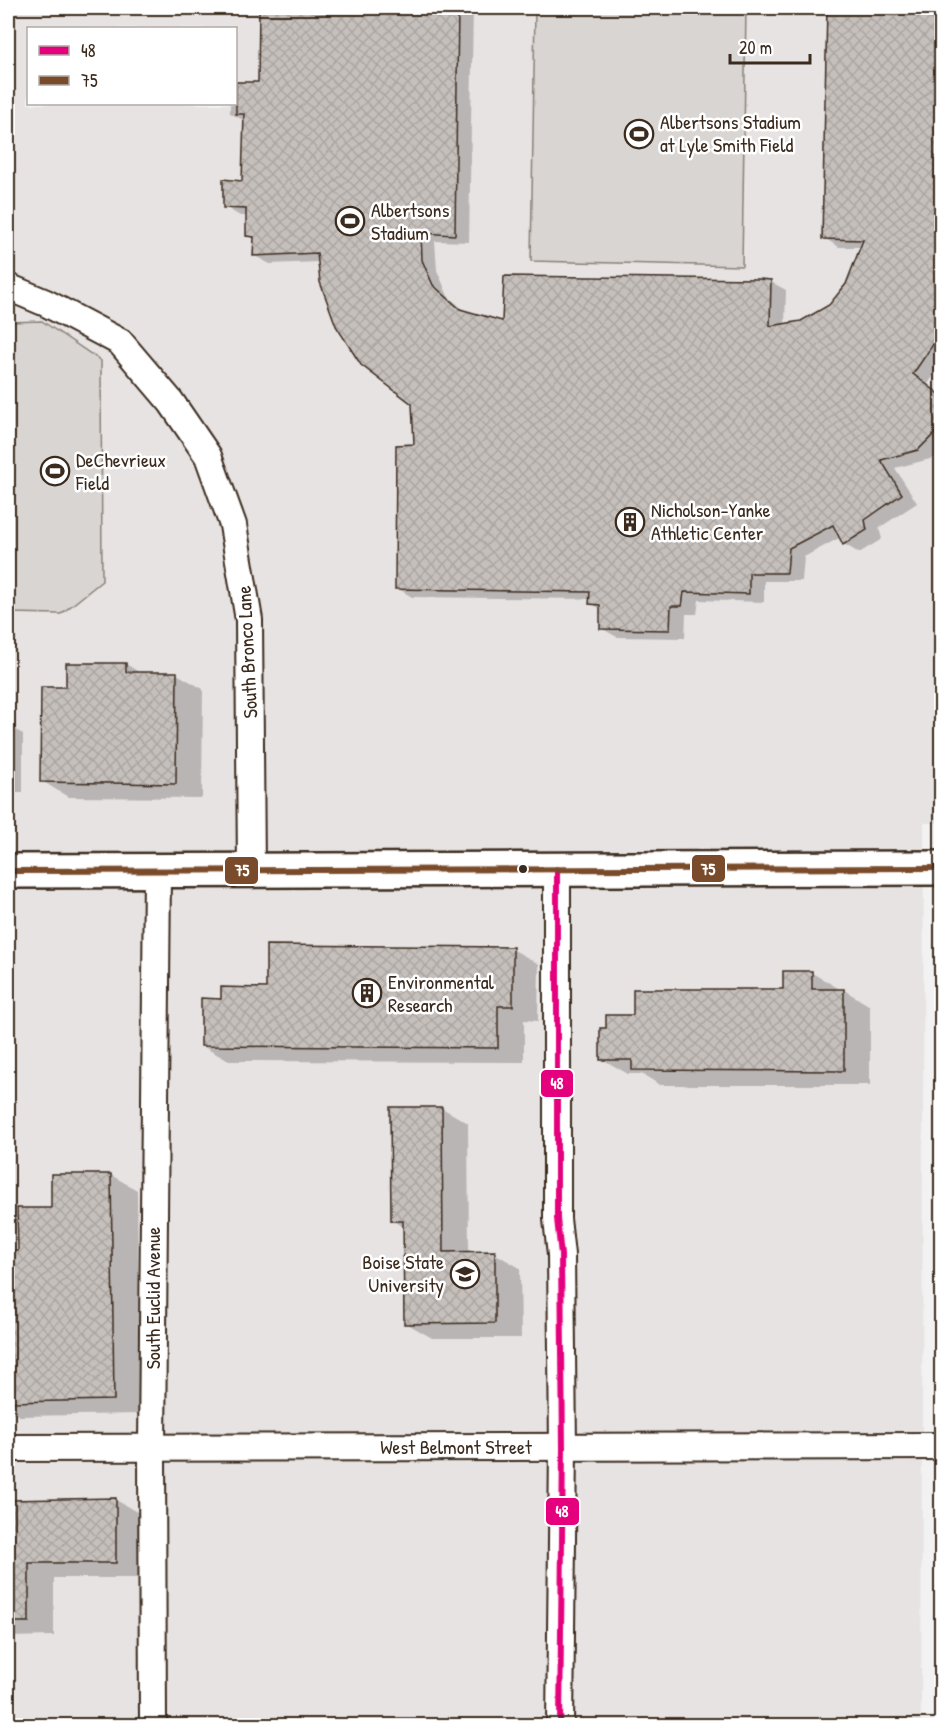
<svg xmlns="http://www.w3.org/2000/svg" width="949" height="1733" font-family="'Patrick Hand',sans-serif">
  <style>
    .built { fill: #e6e3e2; fill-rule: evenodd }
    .park { fill: #d8d5d2; stroke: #8a8078; stroke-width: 1.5 }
    .shadow { fill: #0003 }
    .building { fill: url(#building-cross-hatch); stroke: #3b2a1e; stroke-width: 1.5 }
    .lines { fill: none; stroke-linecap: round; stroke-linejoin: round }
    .minor-casing { stroke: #3b2a1e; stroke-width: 30 }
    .tertiary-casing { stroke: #3b2a1e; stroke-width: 38 }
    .minor { stroke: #fff; stroke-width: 26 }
    .tertiary { stroke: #fff; stroke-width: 33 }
    .bus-1-casing { stroke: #fff; stroke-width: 10 }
    .bus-2-casing { stroke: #fff; stroke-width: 10 }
    .bus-1 { stroke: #e5007d; stroke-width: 6 }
    .bus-2 { stroke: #7a4b2a; stroke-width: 6 }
    .bus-dot { fill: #3b2a1e; stroke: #fff; stroke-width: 2 }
    .labels { text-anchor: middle; stroke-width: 5; stroke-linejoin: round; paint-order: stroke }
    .poi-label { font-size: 20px; fill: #3b2a1e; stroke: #fff; text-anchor: start }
    .street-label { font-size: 20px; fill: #3b2a1e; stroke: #fff }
    .line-badge { stroke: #fff; stroke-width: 2 }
    .badge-label { font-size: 16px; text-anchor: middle; font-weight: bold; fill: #fff }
  </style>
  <defs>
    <pattern id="building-cross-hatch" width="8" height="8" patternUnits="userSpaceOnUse" patternTransform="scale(1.5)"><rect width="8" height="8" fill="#c6c0bd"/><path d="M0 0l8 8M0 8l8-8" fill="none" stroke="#aba5a2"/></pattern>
  </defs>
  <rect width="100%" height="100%" fill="#f3f2f2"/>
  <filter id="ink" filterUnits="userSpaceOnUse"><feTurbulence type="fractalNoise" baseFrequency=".0167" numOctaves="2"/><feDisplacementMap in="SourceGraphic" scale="12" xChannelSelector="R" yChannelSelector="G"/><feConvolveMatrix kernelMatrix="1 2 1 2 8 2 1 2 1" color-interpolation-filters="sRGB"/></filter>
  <g filter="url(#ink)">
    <path class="built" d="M 8,8 L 941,8 L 942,823 L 924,823 L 921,1725 L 8,1726 ZM 28,28 L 236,28 L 236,104 L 28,104 Z"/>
    <g class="park">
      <polygon points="535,8 746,8 742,266 531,261"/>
      <polygon points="42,321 101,361 102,581 61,614 8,613 8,322"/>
    </g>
    <g class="shadow">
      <polygon points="261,8 473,8 469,242 435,241 437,270 448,296 467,313 503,323 771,282 786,290 785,325 802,322 830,306 847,285 862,247 839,247 824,238 828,8 942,8 942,363 928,384 942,395 942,450 934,458 895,468 917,503 879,528 882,539 859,553 844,544 841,537 804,557 802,581 764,581 764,602 699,600 697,614 686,614 685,638 617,637 601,628 601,609 591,603 591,599 412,597 397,588 415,445 414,403 319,262 270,264 255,256 255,239 248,235 248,216 240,216 225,207 243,182 245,121 230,113 230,104 236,104 236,83 259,84"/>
      <polygon points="67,664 126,664 142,674 177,674 203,689 202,798 68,797 42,781 67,688"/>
      <polygon points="8,726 23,734 23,793 8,793"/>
      <polygon points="512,949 539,964 538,1021 524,1020 524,1062 229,1061 202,1046 223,1000 267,989"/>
      <polygon points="785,972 812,973 838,988 838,990 844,990 870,1006 870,1085 660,1085 642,1074 628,1074 602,1059 608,1030 634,1016 785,990"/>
      <polygon points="442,1108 468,1123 469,1253 494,1253 520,1268 521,1338 432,1338 406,1323 405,1228 393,1221"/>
      <polygon points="111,1175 137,1190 140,1414 19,1416 8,1409 8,1253 19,1253 53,1209"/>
      <polygon points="116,1500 142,1515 142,1578 54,1578 54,1636 8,1637 8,1501"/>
    </g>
    <g class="building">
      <polygon points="259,8 458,8 455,235 421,233 422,260 433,285 460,309 502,321 504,276 759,279 771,280 770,326 801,321 829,305 846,284 863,240 822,239 827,8 942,8 942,331 913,374 942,396 942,419 940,428 918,450 881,460 902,494 865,520 867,530 843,545 833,525 789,548 787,573 749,573 749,594 684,592 682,606 671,606 670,630 600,629 600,605 589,604 590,592 395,589 396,445 414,444 412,404 361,365 336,326 320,282 317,253 253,256 254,237 246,236 246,209 223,208 223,179 242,181 244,114 236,114 236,82 258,82"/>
      <polygon points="66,663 126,663 126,672 177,672 176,784 40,782 41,687 66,687"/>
      <polygon points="266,945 513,947 513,1006 498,1006 498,1048 201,1046 201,998 221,999 221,987 266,988"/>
      <polygon points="783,971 812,971 812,989 844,989 844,1071 632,1070 632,1060 600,1060 600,1028 606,1028 606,1015 633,1015 633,989 783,989"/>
      <polygon points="390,1107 442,1107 443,1252 495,1251 495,1323 404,1324 403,1221 391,1221"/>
      <polygon points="51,1174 111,1174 114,1400 8,1402 8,1251 18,1251 17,1208 51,1208"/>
      <polygon points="116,1498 116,1563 29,1563 29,1622 8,1622 8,1500"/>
    </g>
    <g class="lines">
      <g class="minor-casing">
        <g id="minor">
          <polyline points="8,287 46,303 120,342 171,402 208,456 233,525 249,620 251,871"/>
          <polyline points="557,869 557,1219 561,1255 563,1447 560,1726"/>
          <polyline points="8,1448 942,1446"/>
          <polyline points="153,1726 152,1448 157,871"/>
        </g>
      </g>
      <g class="tertiary-casing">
        <polyline id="tertiary" points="8,871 942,868"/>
      </g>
      <use href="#minor" class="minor"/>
      <use href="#tertiary" class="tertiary"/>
      <g class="bus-1-casing">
        <polyline id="bus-1" points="557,869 557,1219 561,1255 563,1447 560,1726"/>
      </g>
      <g class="bus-2-casing">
        <polyline id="bus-2" points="8,871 942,868"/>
      </g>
      <use href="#bus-1" class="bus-1"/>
      <use href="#bus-2" class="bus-2"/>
    </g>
  </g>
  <defs>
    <g id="stadium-ring" transform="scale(1.5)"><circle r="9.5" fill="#fff" stroke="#3b2a1e" stroke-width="1.5"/><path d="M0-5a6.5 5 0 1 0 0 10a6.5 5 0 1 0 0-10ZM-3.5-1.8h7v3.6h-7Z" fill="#3b2a1e"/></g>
    <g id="building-ring" transform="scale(1.5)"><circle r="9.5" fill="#fff" stroke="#3b2a1e" stroke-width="1.5"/><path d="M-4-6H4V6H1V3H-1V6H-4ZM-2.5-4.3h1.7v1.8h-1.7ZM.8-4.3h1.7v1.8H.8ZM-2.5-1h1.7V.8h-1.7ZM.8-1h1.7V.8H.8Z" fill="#3b2a1e"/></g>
    <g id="university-ring" transform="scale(1.5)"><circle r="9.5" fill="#fff" stroke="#3b2a1e" stroke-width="1.5"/><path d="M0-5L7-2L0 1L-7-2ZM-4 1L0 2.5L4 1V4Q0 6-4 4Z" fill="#3b2a1e"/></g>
  </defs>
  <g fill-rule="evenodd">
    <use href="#stadium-ring" x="639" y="134"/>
    <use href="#stadium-ring" x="350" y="221"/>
    <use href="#stadium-ring" x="55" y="471"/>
    <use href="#building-ring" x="630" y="522"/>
    <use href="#building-ring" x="367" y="993"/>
    <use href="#university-ring" x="465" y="1274"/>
  </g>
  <circle class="bus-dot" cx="523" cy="869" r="5"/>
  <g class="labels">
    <g class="poi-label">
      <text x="660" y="129">Albertsons Stadium<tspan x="660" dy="23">at Lyle Smith Field</tspan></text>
      <text x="371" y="217">Albertsons<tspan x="371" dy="23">Stadium</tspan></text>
      <text x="76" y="467">DeChevrieux<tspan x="76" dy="23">Field</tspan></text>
      <text x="651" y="517">Nicholson-Yanke<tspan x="651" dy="23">Athletic Center</tspan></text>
      <text x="388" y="989">Environmental<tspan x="388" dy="23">Research</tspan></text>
      <text x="444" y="1269" text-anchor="end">Boise State<tspan x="444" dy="23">University</tspan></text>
    </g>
    <g class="street-label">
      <text transform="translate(247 652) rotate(-93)" y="7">South Bronco Lane</text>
      <text transform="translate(153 1298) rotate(-90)" y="7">South Euclid Avenue</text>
      <text x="456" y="1454">West Belmont Street</text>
    </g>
  </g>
  <g class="line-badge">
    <rect x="691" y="854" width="35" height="29" rx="6" fill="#7a4b2a"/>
    <rect x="224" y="856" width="35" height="29" rx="6" fill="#7a4b2a"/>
    <rect x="540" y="1069" width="34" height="29" rx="6" fill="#e5007d"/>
    <rect x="545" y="1497" width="35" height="29" rx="6" fill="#e5007d"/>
  </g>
  <g class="badge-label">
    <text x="708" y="875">75</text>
    <text x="242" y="876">75</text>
    <text x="557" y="1089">48</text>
    <text x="562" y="1517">48</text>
  </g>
  <rect width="949" height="1733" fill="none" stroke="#fff" stroke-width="30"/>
  <rect x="15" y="15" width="919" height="1703" fill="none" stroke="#3b2a1e" stroke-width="2" filter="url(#ink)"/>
  <rect x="27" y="27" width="210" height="78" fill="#ffffff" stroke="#b1aaa5" stroke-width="1.5"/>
  <rect x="39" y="46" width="30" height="9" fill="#e5007d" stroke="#b1aaa5" stroke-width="1.5"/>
  <text x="81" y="57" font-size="18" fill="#3b2a1e">48</text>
  <rect x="39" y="76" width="30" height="9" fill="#7a4b2a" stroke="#b1aaa5" stroke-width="1.5"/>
  <text x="81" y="87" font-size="18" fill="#3b2a1e">75</text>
  <path d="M730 54v9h80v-9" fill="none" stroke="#3b2a1e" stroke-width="3"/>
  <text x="739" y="54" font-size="18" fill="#3b2a1e" stroke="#ffffff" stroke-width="4.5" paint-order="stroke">20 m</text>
</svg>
